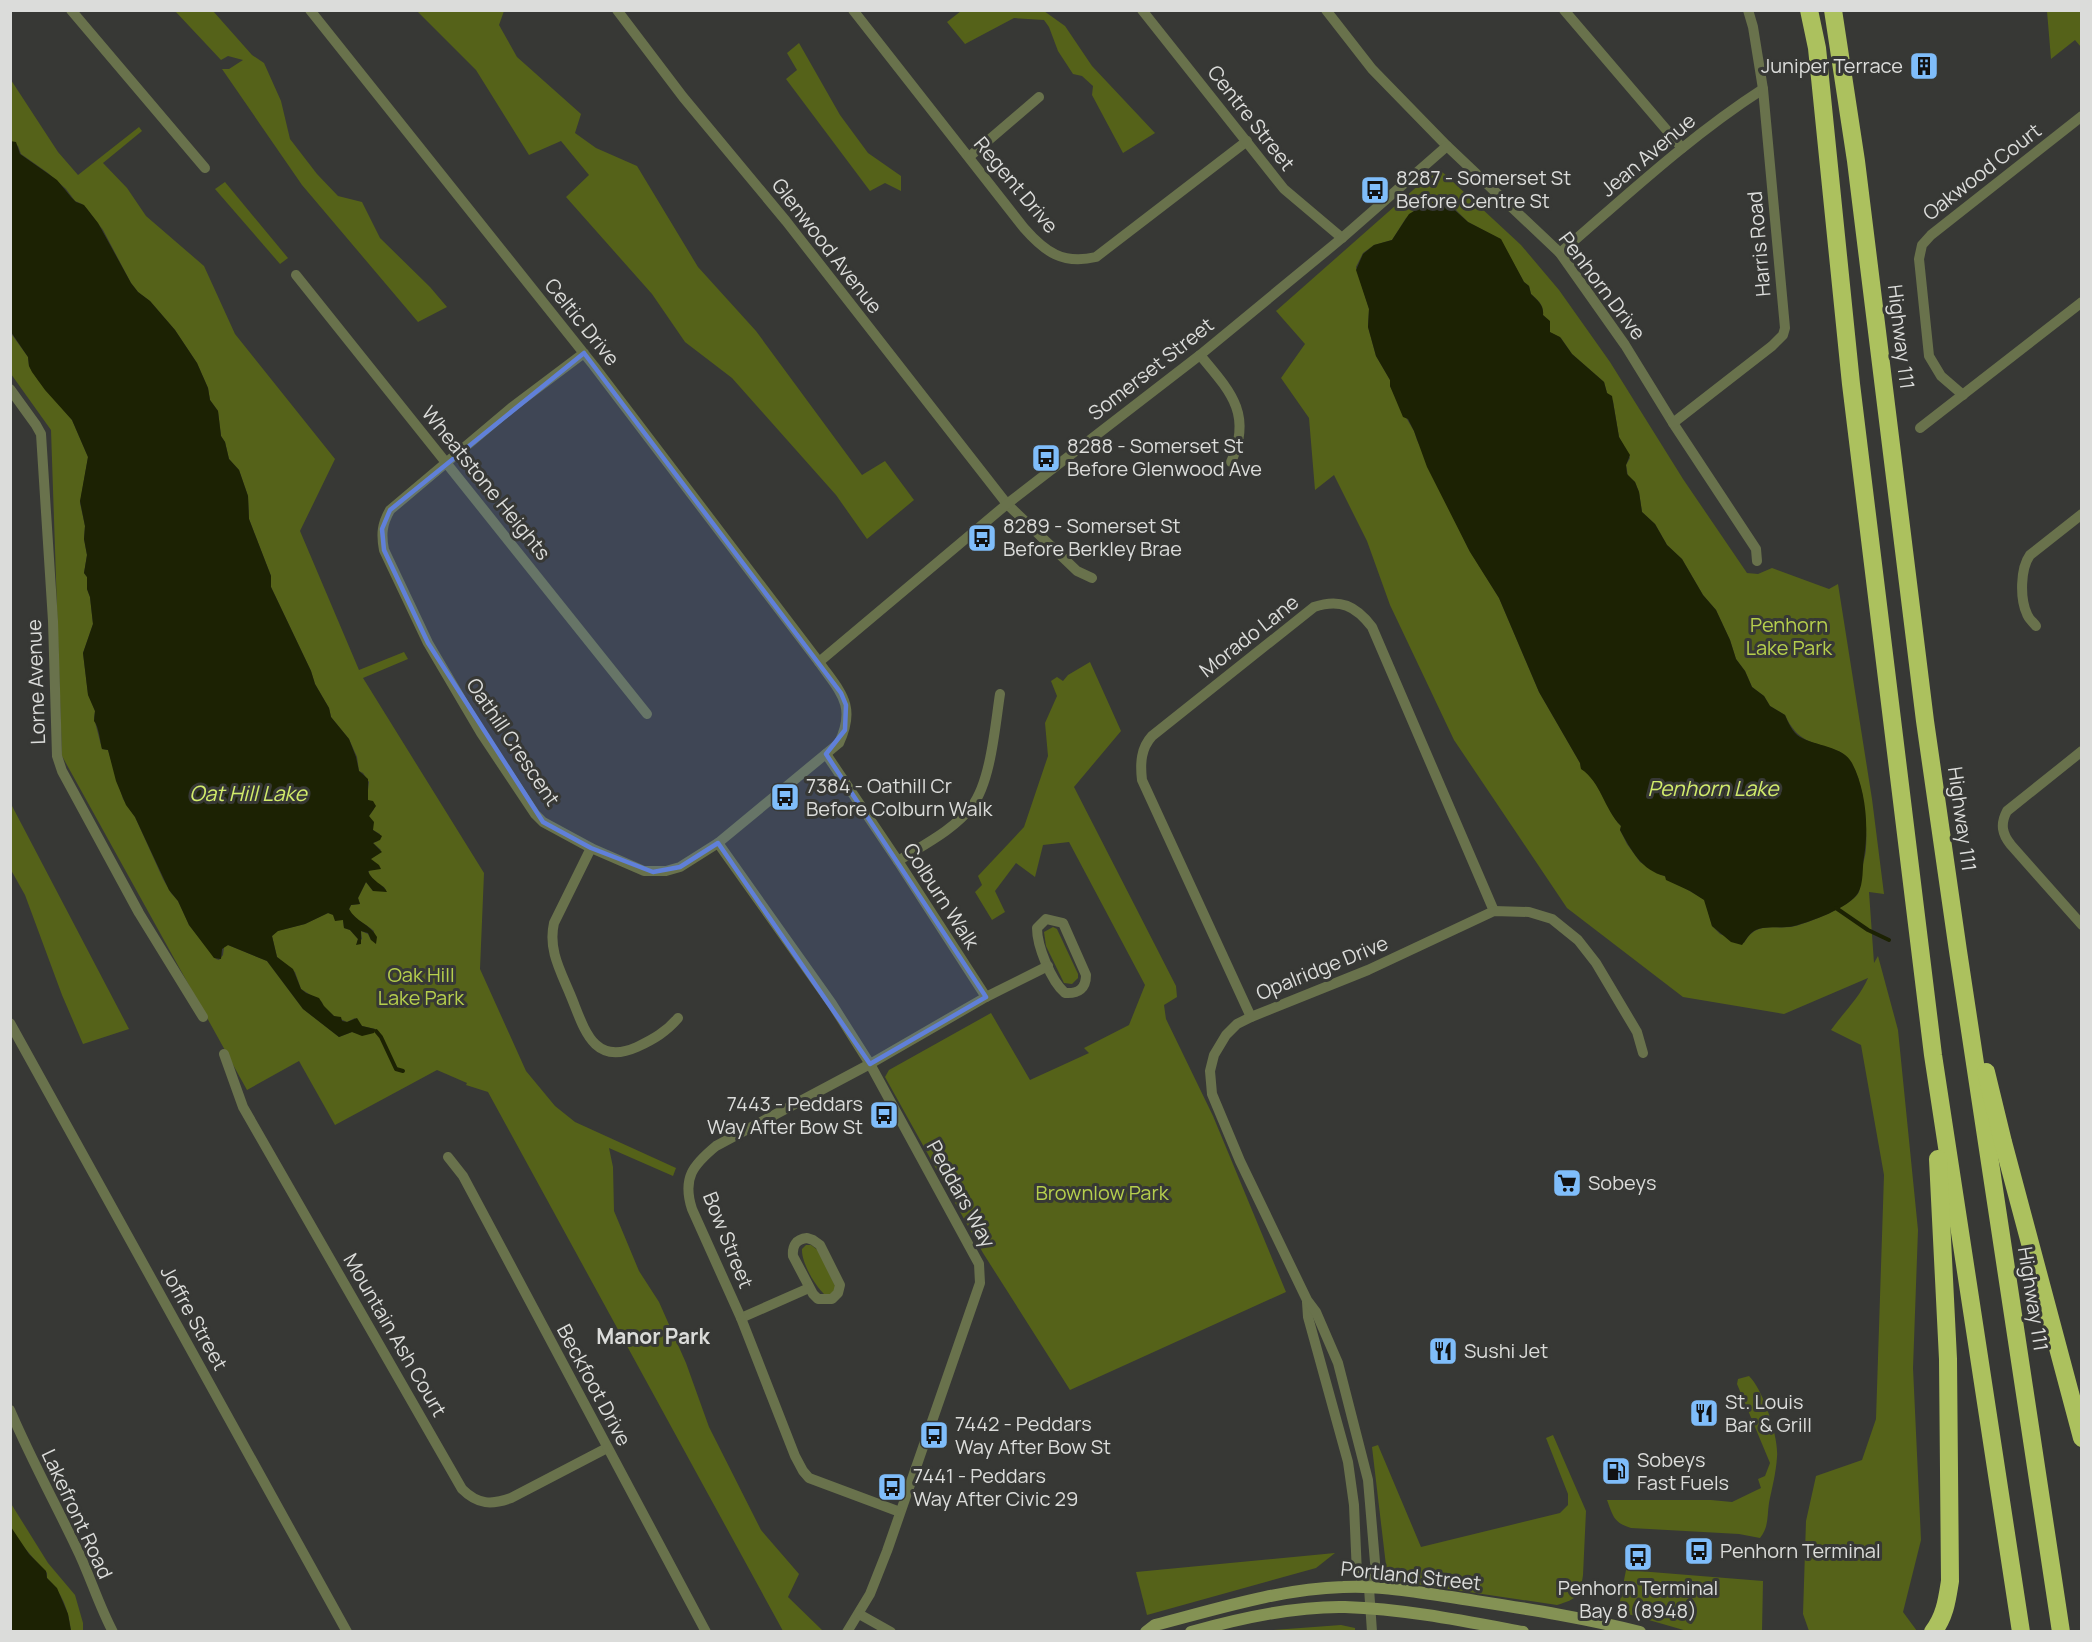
<svg xmlns="http://www.w3.org/2000/svg" width="2092" height="1642" font-family="Manrope,sans-serif">
  <style>
    .green { fill: #556219; fill-rule: evenodd }
    .water { fill: #1c2203 }
    .lines { fill: none; stroke-linecap: round; stroke-linejoin: round }
    .stream { stroke: #1c2203; stroke-width: 4 }
    .street { stroke: #69724c; stroke-width: 10 }
    .secondary { stroke: #849254; stroke-width: 12 }
    .highway { stroke: #acc15e; stroke-width: 18 }
    .marked { fill: #6080d9; fill-opacity: 0.2; stroke: #6080d9; stroke-width: 4.5; stroke-linejoin: round }
    .labels { text-anchor: middle; stroke-width: 6; stroke-linejoin: round; paint-order: stroke }
    .poi-label { font-size: 20px; fill: #dbdcda; stroke: #373835; text-anchor: start }
    .street-label { font-size: 20px; fill: #dbdcda; stroke: #373835 }
    .park-label { font-size: 20px; fill: #b6cf4d; stroke: #373835 }
    .water-label { font-size: 21px; font-style: italic; fill: #d2ec6b; stroke: #373835 }
    .neighbourhood-label { font-size: 21px; font-weight: bold; fill: #dbdcda; stroke: #373835 }
  </style>
  <rect width="100%" height="100%" fill="#373835"/>
  <g class="green">
    <polygon points="175,11 213,11 252,55 264,63 281,101 290,139 317,174 338,196 362,202 380,238 430,287 447,307 418,322 302,185 222,69 229,69 243,60 228,56 221,60"/>
    <polygon points="417,11 504,11 499,25 517,57 581,114 575,133 596,148 637,166 698,267 756,331 862,475 885,461 914,500 867,539 836,495 732,378 685,342 652,294 566,197 589,175 561,141 529,155 476,70"/>
    <polygon points="961,11 1044,11 1065,26 1092,66 1155,133 1123,153 1092,95 1093,86 1082,76 1073,74 1058,51 1049,27 1044,20 1014,18 965,44 947,22"/>
    <polygon points="2047,11 2081,11 2081,47 2075,40 2051,59"/>
    <polygon points="799,43 840,115 868,153 901,176 901,191 885,183 870,191 786,79 797,70 787,53"/>
    <path d="M 11,80 L 58,152 L 78,175 L 139,127 L 142,131 L 103,163 L 127,188 L 146,216 L 204,266 L 235,334 L 335,459 L 300,531 L 359,670 L 404,652 L 408,659 L 363,678 L 484,873 L 480,969 L 526,1071 L 555,1106 L 575,1122 L 676,1168 L 673,1176 L 609,1148 L 613,1167 L 614,1211 L 639,1271 L 659,1302 L 686,1363 L 709,1427 L 761,1530 L 799,1574 L 788,1597 L 823,1631 L 783,1631 L 488,1092 L 466,1085 L 467,1083 L 437,1070 L 335,1125 L 299,1061 L 247,1090 L 62,756 L 51,430 L 11,374 L 10,332 L 28,357 L 29,366 L 38,380 L 72,420 L 88,457 L 80,503 L 85,526 L 84,539 L 87,555 L 84,573 L 87,577 L 87,589 L 90,597 L 93,624 L 83,653 L 88,694 L 95,711 L 94,718 L 102,749 L 108,750 L 123,799 L 135,817 L 163,879 L 171,893 L 178,901 L 189,925 L 216,959 L 219,960 L 223,955 L 224,947 L 228,945 L 267,961 L 303,1009 L 339,1037 L 352,1032 C 361,1034 367,1037 375,1029 L 362,1026 L 355,1018 L 347,1022 L 334,1016 L 323,1006 L 322,1002 L 301,989 L 295,972 L 277,957 L 272,936 L 277,931 L 305,924 L 328,913 L 333,914 L 335,919 L 343,920 L 344,928 L 350,930 L 358,939 L 357,943 L 362,939 L 361,931 L 368,934 L 371,940 L 374,931 C 365,923 355,920 349,910 L 351,905 L 360,904 L 358,898 L 366,882 L 373,891 L 386,891 L 384,887 L 377,884 L 368,873 L 374,863 L 370,859 L 381,850 L 373,843 L 378,841 L 380,834 L 373,830 L 369,816 L 374,809 L 367,798 L 369,782 L 363,773 L 359,771 L 357,757 L 349,739 L 331,717 L 329,708 L 315,684 L 311,671 L 271,587 L 271,576 L 249,519 L 248,496 L 239,470 L 229,459 L 225,442 L 221,436 L 218,411 L 210,400 L 208,388 L 197,363 L 175,330 L 150,301 L 138,292 L 131,283 L 103,230 L 87,209 L 82,204 L 75,201 L 66,189 L 48,173 L 21,154 L 18,146 L 11,141 Z"/>
    <path d="M 1438,168 L 1521,245 L 1559,290 L 1610,362 L 1683,479 L 1747,573 L 1758,574 L 1772,568 L 1829,589 L 1838,584 L 1872,799 L 1884,894 L 1869,892 L 1874,963 L 1878,956 L 1898,1030 L 1918,1230 L 1913,1368 L 1921,1540 L 1903,1612 L 1917,1631 L 1809,1631 L 1803,1614 L 1806,1521 L 1816,1476 L 1862,1460 L 1876,1419 L 1884,1175 L 1861,1045 L 1831,1030 C 1843,1013 1860,997 1868,978 L 1784,1014 L 1683,997 L 1567,908 L 1454,740 L 1390,605 L 1367,541 L 1334,475 L 1315,490 L 1309,418 L 1281,378 L 1305,344 L 1276,311 ZM 1428,203 L 1445,203 L 1454,208 L 1468,222 L 1500,239 L 1524,282 L 1529,286 L 1531,294 C 1538,300 1544,305 1543,315 L 1550,323 L 1549,332 L 1561,338 L 1572,354 L 1604,382 L 1607,393 L 1613,401 L 1619,437 L 1630,458 L 1626,465 L 1628,476 L 1635,482 L 1639,492 L 1642,512 L 1655,524 L 1667,545 L 1682,559 L 1703,595 L 1716,610 L 1730,640 L 1736,659 L 1745,671 L 1752,687 L 1764,696 L 1770,706 L 1785,715 C 1798,743 1811,741 1838,751 C 1863,760 1868,823 1866,847 C 1866,856 1862,865 1861,874 C 1861,879 1861,886 1859,892 C 1852,906 1807,924 1791,927 C 1771,929 1756,922 1744,943 L 1720,934 L 1712,926 L 1705,900 L 1640,862 L 1627,844 L 1620,830 L 1621,826 C 1605,809 1601,782 1581,768 L 1580,763 L 1539,692 L 1499,598 L 1468,548 L 1417,440 L 1414,431 L 1401,409 L 1390,386 L 1390,380 L 1376,356 L 1368,327 L 1369,309 L 1356,267 L 1363,253 L 1374,245 L 1392,240 L 1406,218 L 1417,208 Z"/>
    <polygon points="225,182 288,258 280,264 215,189"/>
    <polygon points="1090,662 1121,731 1074,787 1176,986 1177,997 1164,1005 1166,1019 1213,1116 1286,1292 1070,1390 983,1253 885,1077 889,1070 991,1013 1030,1080 1089,1053 1084,1048 1129,1025 1145,985 1069,842 1043,845 1035,877 1016,863 995,891 1005,912 992,920 975,892 982,885 978,876 1024,827 1048,756 1045,723 1057,696 1051,681 1057,677 1063,681 1068,675"/>
    <polygon points="11,804 129,1029 83,1044 62,995 25,895 11,870"/>
    <polygon points="1053,927 1057,929 1078,974 1078,978 1072,984 1064,983 1046,946 1044,932"/>
    <path d="M 806,1245 L 811,1245 L 819,1251 L 836,1288 L 833,1294 L 825,1295 C 815,1286 801,1262 802,1249 Z"/>
    <path d="M 1749,1376 C 1763,1389 1779,1438 1777,1457 C 1776,1473 1772,1488 1769,1503 C 1767,1516 1769,1527 1760,1538 L 1739,1534 L 1631,1528 C 1614,1523 1613,1516 1607,1500 L 1711,1500 L 1732,1502 L 1761,1488 L 1758,1479 L 1765,1476 L 1770,1463 L 1737,1384 L 1738,1379 Z"/>
    <path d="M 1553,1435 L 1586,1511 L 1583,1575 L 1580,1594 C 1572,1600 1567,1602 1557,1605 L 1395,1581 L 1387,1574 L 1372,1447 L 1378,1445 L 1421,1547 L 1560,1513 L 1568,1505 L 1568,1494 L 1546,1438 Z"/>
    <path d="M 10,1502 L 48,1563 L 75,1595 L 83,1623 L 83,1631 L 71,1631 C 69,1611 62,1592 47,1578 L 47,1573 C 38,1563 13,1537 11,1527 C 9,1519 11,1510 10,1502 Z"/>
    <polygon points="1335,1553 1316,1568 1147,1615 1136,1572"/>
    <polygon points="1626,1570 1763,1581 1762,1631 1687,1631 1621,1612 1619,1606"/>
    <polygon points="1341,1625 1355,1628 1355,1631 1258,1631"/>
  </g>
  <g class="water">
    <path d="M 10,141 L 16,142 L 20,154 L 57,180 L 71,197 L 76,202 L 84,205 L 98,223 L 131,283 L 138,292 L 150,301 L 175,330 L 197,363 L 208,388 L 210,400 L 218,411 L 221,436 L 225,442 L 229,459 L 239,470 L 248,496 L 249,519 L 271,576 L 271,587 L 311,671 L 315,684 L 329,708 L 331,717 L 349,739 L 356,757 L 359,771 L 368,779 L 368,800 L 373,801 L 376,806 L 369,816 L 374,822 L 373,830 L 382,836 L 393,814 L 380,840 L 373,843 L 382,852 L 371,859 L 379,865 L 381,869 L 368,871 C 372,882 384,884 387,892 L 373,891 L 366,882 L 358,898 L 360,904 L 351,905 L 349,909 C 356,922 370,924 377,937 L 376,944 L 371,940 L 368,933 L 361,931 L 361,944 L 356,945 L 358,939 L 350,930 L 344,928 L 343,920 L 335,921 L 333,915 L 328,913 L 305,924 L 278,931 L 272,936 L 277,957 L 293,969 L 301,989 L 306,993 L 319,998 L 324,1006 L 334,1016 L 341,1017 L 342,1021 L 347,1022 L 357,1018 L 362,1026 L 375,1029 L 374,1033 L 362,1036 L 352,1032 L 339,1037 L 303,1009 L 267,961 L 228,945 L 222,949 L 221,959 L 214,958 L 189,925 L 178,901 L 169,890 L 135,817 L 126,805 L 116,781 L 108,750 L 102,749 C 100,741 99,727 94,721 L 95,711 L 88,695 L 83,653 L 93,624 L 90,597 L 87,589 L 87,577 L 84,573 L 87,555 L 84,539 L 85,526 L 80,501 L 88,457 L 72,420 L 45,390 L 32,372 L 29,366 L 28,357 L 11,332 Z"/>
    <path d="M 1428,203 L 1445,203 L 1450,206 L 1468,222 L 1501,239 L 1524,282 L 1529,286 L 1531,294 C 1538,301 1544,305 1543,315 L 1550,321 L 1550,332 L 1560,337 L 1572,354 L 1604,382 L 1607,393 L 1612,396 L 1619,437 L 1630,455 L 1626,465 L 1627,474 L 1635,482 L 1639,492 L 1642,512 L 1655,524 L 1667,545 L 1682,559 L 1703,595 L 1716,610 L 1730,640 L 1736,659 L 1745,671 L 1752,687 L 1764,696 L 1770,706 L 1785,715 C 1788,722 1792,732 1800,737 C 1815,746 1843,746 1852,763 C 1866,790 1869,827 1864,857 C 1862,868 1864,883 1858,893 C 1849,908 1810,922 1794,926 C 1783,929 1763,925 1754,931 C 1749,934 1746,940 1742,945 L 1731,942 L 1712,926 L 1704,900 L 1690,891 L 1666,880 L 1665,876 C 1642,871 1631,850 1620,830 L 1621,826 C 1604,809 1601,782 1581,769 L 1580,763 L 1539,692 L 1499,598 L 1470,552 L 1427,467 L 1414,431 L 1408,419 L 1403,417 L 1390,386 L 1390,380 L 1376,356 L 1368,327 L 1369,309 L 1356,270 L 1363,254 L 1374,245 L 1392,240 L 1409,214 Z"/>
    <polygon points="11,1527 29,1554 46,1571 47,1578 57,1588 68,1614 71,1631 11,1631"/>
  </g>
  <g class="lines">
    <g class="stream">
      <polyline points="1836,908 1868,930 1889,940"/>
      <polyline points="376,1031 381,1037 396,1069 403,1071"/>
    </g>
    <g class="street">
      <polyline points="71,10 205,168"/>
      <path d="M 310,10 L 594,366 L 819,662 C 840,692 857,705 839,743 L 718,843 L 680,867 L 666,871 L 644,871 L 591,848 L 543,822 L 535,814 L 481,733 L 428,643 L 384,550 C 381,534 382,524 390,510 L 511,408 L 584,353"/>
      <polyline points="617,10 683,97 786,221 1007,504 1077,571 1092,578"/>
      <path d="M 853,10 L 1024,228 C 1045,252 1063,265 1096,257 L 1247,141"/>
      <polyline points="1142,10 1284,189 1342,238"/>
      <polyline points="1326,10 1372,69 1447,146 1560,253 1625,345 1673,423 1756,549 1757,561"/>
      <polyline points="1564,10 1682,148"/>
      <polyline points="969,157 1039,97"/>
      <path d="M 1560,253 C 1626,196 1690,136 1763,89"/>
      <polyline points="296,275 647,714"/>
      <path d="M 1200,355 C 1230,391 1253,414 1231,462"/>
      <polyline points="10,389 36,425 41,434 53,621 57,756 62,771 139,913 203,1017"/>
      <polyline points="1963,395 1941,376 1929,356 1919,259 1922,245 1931,235 2082,116"/>
      <polyline points="1673,423 1772,346 1783,335 1785,328 1763,89 1753,27 1748,10"/>
      <polyline points="1920,428 2082,302"/>
      <path d="M 2036,626 C 2033,622 2028,618 2027,614 C 2020,599 2020,569 2030,555 L 2082,514"/>
      <polyline points="819,662 1007,504 1200,355 1342,238 1447,146"/>
      <path d="M 2082,751 L 2007,811 C 2000,824 2002,834 2011,845 L 2082,925"/>
      <polyline points="826,754 898,861 986,997"/>
      <polyline points="718,843 832,1004 870,1064 979,1264 980,1283 887,1551 870,1594 847,1632"/>
      <path d="M 591,848 L 554,923 C 548,949 560,970 570,994 C 584,1027 592,1067 637,1047 C 654,1039 666,1032 678,1018"/>
      <path d="M 898,861 C 923,845 954,830 972,806 C 991,781 995,726 1000,694"/>
      <path d="M 1046,919 L 1063,923 L 1086,975 C 1086,988 1079,994 1065,993 C 1051,981 1037,946 1037,928 Z"/>
      <path d="M 1251,1017 L 1142,780 C 1140,763 1141,748 1152,736 L 1314,607 C 1340,598 1356,606 1372,627 L 1494,911"/>
      <polyline points="10,1023 347,1632"/>
      <path d="M 224,1054 L 243,1107 L 462,1489 C 478,1505 492,1505 511,1498 L 607,1448"/>
      <polyline points="448,1157 463,1176 706,1632"/>
      <path d="M 807,1238 L 813,1240 L 820,1245 L 840,1285 L 838,1293 L 832,1299 L 818,1299 L 813,1294 L 793,1256 C 792,1246 796,1239 807,1238 Z"/>
      <polyline points="1307,1302 1308,1317 1348,1462 1354,1505 1357,1574 1369,1588"/>
      <polyline points="741,1318 809,1288"/>
      <path d="M 10,1410 C 30,1457 54,1501 76,1547 C 90,1575 98,1604 113,1632"/>
      <path d="M 900,1512 L 809,1478 L 803,1471 L 795,1456 L 741,1318 L 692,1209 C 682,1178 693,1165 716,1146 L 870,1064 L 986,997 L 1048,966"/>
      <polyline points="859,1614 891,1632"/>
      <polyline points="1372,1632 1369,1588 1376,1574 1368,1480 1338,1363 1316,1312 1307,1300 1240,1161 1212,1094 1210,1071 1214,1055 1226,1035 1237,1024 1251,1017 1368,970 1494,911 1529,912 1552,919 1578,940 1596,963 1637,1032 1643,1053"/>
    </g>
    <g class="secondary">
      <path d="M 1146,1632 L 1155,1625 C 1217,1609 1279,1589 1343,1587 C 1378,1585 1416,1592 1451,1597 C 1514,1607 1578,1616 1640,1632"/>
      <path d="M 1191,1632 C 1237,1619 1298,1606 1345,1607 C 1405,1609 1464,1621 1523,1632"/>
    </g>
    <g class="highway">
      <polyline points="1809,10 1817,48 1851,384 1933,1055 2021,1632"/>
      <polyline points="1833,10 1856,161 1925,721 1958,951 2061,1632"/>
      <polyline points="1986,1072 2003,1142 2082,1438"/>
      <path d="M 1933,1632 C 1945,1616 1947,1600 1950,1581 L 1948,1359 L 1938,1159"/>
    </g>
  </g>
  <path class="marked" d="M 584,353 L 841,693 L 846,705 L 845,730 L 826,754 L 986,997 L 870,1064 L 718,843 L 680,867 L 653,872 L 591,848 L 543,822 L 428,643 L 384,550 L 382,529 L 390,510 Z"/>
  <defs>
    <g id="building-square" transform="scale(1.5)"><rect x="-9" y="-9" width="18" height="18" rx="4" fill="#7fbdfa" stroke="#373835"/><path d="M-4-6H4V6H1V3H-1V6H-4ZM-2.5-4.3h1.7v1.8h-1.7ZM.8-4.3h1.7v1.8H.8ZM-2.5-1h1.7V.8h-1.7ZM.8-1h1.7V.8H.8Z" fill="#111"/></g>
    <g id="bus-square" transform="scale(1.5)"><rect x="-9" y="-9" width="18" height="18" rx="4" fill="#7fbdfa" stroke="#373835"/><path d="M-5-6H5V4H4V6H2V4H-2V6H-4V4H-5ZM-3.5-4V0h7V-4ZM-3.5 1.2v1.5H-2V1.2ZM2 1.2v1.5H3.5V1.2Z" fill="#111"/></g>
    <g id="supermarket-square" transform="scale(1.5)"><rect x="-9" y="-9" width="18" height="18" rx="4" fill="#7fbdfa" stroke="#373835"/><path d="M-6-5.5h2.5l.6 2H6L4.5 2H-2.5L-4.4-4H-6ZM-1.5 3.2a1.3 1.3 0 1 0 .1 0ZM3 3.2a1.3 1.3 0 1 0 .1 0Z" fill="#111"/></g>
    <g id="restaurant-square" transform="scale(1.5)"><rect x="-9" y="-9" width="18" height="18" rx="4" fill="#7fbdfa" stroke="#373835"/><path d="M-5-6h1v4h1v-4h1v4h1v-4h1v5L-1.5 .5V6h-2V.5L-5-1ZM5-6V6H3V1.5H1.5Q1.5-4 5-6Z" fill="#111"/></g>
    <g id="fuel-square" transform="scale(1.5)"><rect x="-9" y="-9" width="18" height="18" rx="4" fill="#7fbdfa" stroke="#373835"/><path d="M-5.5-6h7V0h2V4h1.3V-2.5L3-4.5l.8-.8L6-3V5H2.5V1h-1V6h-7ZM-4.2-4.7v3.2H.2V-4.7Z" fill="#111"/></g>
  </defs>
  <g fill-rule="evenodd">
    <use href="#building-square" x="1924" y="66"/>
    <use href="#bus-square" x="1375" y="190"/>
    <use href="#bus-square" x="1046" y="458"/>
    <use href="#bus-square" x="982" y="538"/>
    <use href="#bus-square" x="785" y="797"/>
    <use href="#bus-square" x="884" y="1115"/>
    <use href="#supermarket-square" x="1567" y="1183"/>
    <use href="#restaurant-square" x="1443" y="1351"/>
    <use href="#restaurant-square" x="1704" y="1413"/>
    <use href="#bus-square" x="934" y="1435"/>
    <use href="#fuel-square" x="1616" y="1471"/>
    <use href="#bus-square" x="892" y="1487"/>
    <use href="#bus-square" x="1699" y="1551"/>
    <use href="#bus-square" x="1638" y="1557"/>
  </g>
  <g class="labels">
    <g class="poi-label">
      <text x="1903" y="73" text-anchor="end">Juniper Terrace</text>
      <text x="1396" y="185">8287 - Somerset St<tspan x="1396" dy="23">Before Centre St</tspan></text>
      <text x="1067" y="453">8288 - Somerset St<tspan x="1067" dy="23">Before Glenwood Ave</tspan></text>
      <text x="1003" y="533">8289 - Somerset St<tspan x="1003" dy="23">Before Berkley Brae</tspan></text>
      <text x="806" y="793">7384 - Oathill Cr<tspan x="806" dy="23">Before Colburn Walk</tspan></text>
      <text x="863" y="1111" text-anchor="end">7443 - Peddars<tspan x="863" dy="23">Way After Bow St</tspan></text>
      <text x="1588" y="1190">Sobeys</text>
      <text x="1464" y="1358">Sushi Jet</text>
      <text x="1725" y="1409">St. Louis<tspan x="1725" dy="23">Bar &amp; Grill</tspan></text>
      <text x="955" y="1431">7442 - Peddars<tspan x="955" dy="23">Way After Bow St</tspan></text>
      <text x="1637" y="1467">Sobeys<tspan x="1637" dy="23">Fast Fuels</tspan></text>
      <text x="913" y="1483">7441 - Peddars<tspan x="913" dy="23">Way After Civic 29</tspan></text>
      <text x="1720" y="1558">Penhorn Terminal</text>
      <text x="1638" y="1595" text-anchor="middle">Penhorn Terminal<tspan x="1638" dy="23">Bay 8 (8948)</tspan></text>
    </g>
    <g class="street-label">
      <text transform="translate(1251 118) rotate(52)" y="7">Centre Street</text>
      <text transform="translate(1648 155) rotate(-40)" y="7">Jean Avenue</text>
      <text transform="translate(1982 172) rotate(-38)" y="7">Oakwood Court</text>
      <text transform="translate(1016 185) rotate(50)" y="7">Regent Drive</text>
      <text transform="translate(1759 244) rotate(-95)" y="7">Harris Road</text>
      <text transform="translate(827 246) rotate(52)" y="7">Glenwood Avenue</text>
      <text transform="translate(1602 286) rotate(53)" y="7">Penhorn Drive</text>
      <text transform="translate(582 322) rotate(51)" y="7">Celtic Drive</text>
      <text transform="translate(1901 337) rotate(83)" y="7">Highway 111</text>
      <text transform="translate(1151 369) rotate(-38)" y="7">Somerset Street</text>
      <text transform="translate(486 483) rotate(51)" y="7">Wheatstone Heights</text>
      <text transform="translate(1249 636) rotate(-38)" y="7">Morado Lane</text>
      <text transform="translate(36 682) rotate(-92)" y="7">Lorne Avenue</text>
      <text transform="translate(513 742) rotate(56)" y="7">Oathill Crescent</text>
      <text transform="translate(1962 819) rotate(82)" y="7">Highway 111</text>
      <text transform="translate(941 896) rotate(57)" y="7">Colburn Walk</text>
      <text transform="translate(1322 968) rotate(-22)" y="7">Opalridge Drive</text>
      <text transform="translate(961 1194) rotate(61)" y="7">Peddars Way</text>
      <text transform="translate(728 1240) rotate(68)" y="7">Bow Street</text>
      <text transform="translate(2033 1299) rotate(81)" y="7">Highway 111</text>
      <text transform="translate(194 1318) rotate(61)" y="7">Joffre Street</text>
      <text transform="translate(395 1335) rotate(60)" y="7">Mountain Ash Court</text>
      <text transform="translate(594 1385) rotate(62)" y="7">Beckfoot Drive</text>
      <text transform="translate(77 1514) rotate(65)" y="7">Lakefront Road</text>
      <text transform="translate(1411 1576) rotate(6)" y="7">Portland Street</text>
    </g>
    <g class="park-label">
      <text x="1789" y="632">Penhorn<tspan x="1789" dy="23">Lake Park</tspan></text>
      <text x="421" y="982">Oak Hill<tspan x="421" dy="23">Lake Park</tspan></text>
      <text x="1102" y="1200">Brownlow Park</text>
    </g>
    <g class="water-label">
      <text x="1713" y="796">Penhorn Lake</text>
      <text x="248" y="801">Oat Hill Lake</text>
    </g>
    <g class="neighbourhood-label">
      <text x="653" y="1344">Manor Park</text>
    </g>
  </g>
  <rect width="2092" height="1642" fill="none" stroke="#dbdcda" stroke-width="24"/>
</svg>
